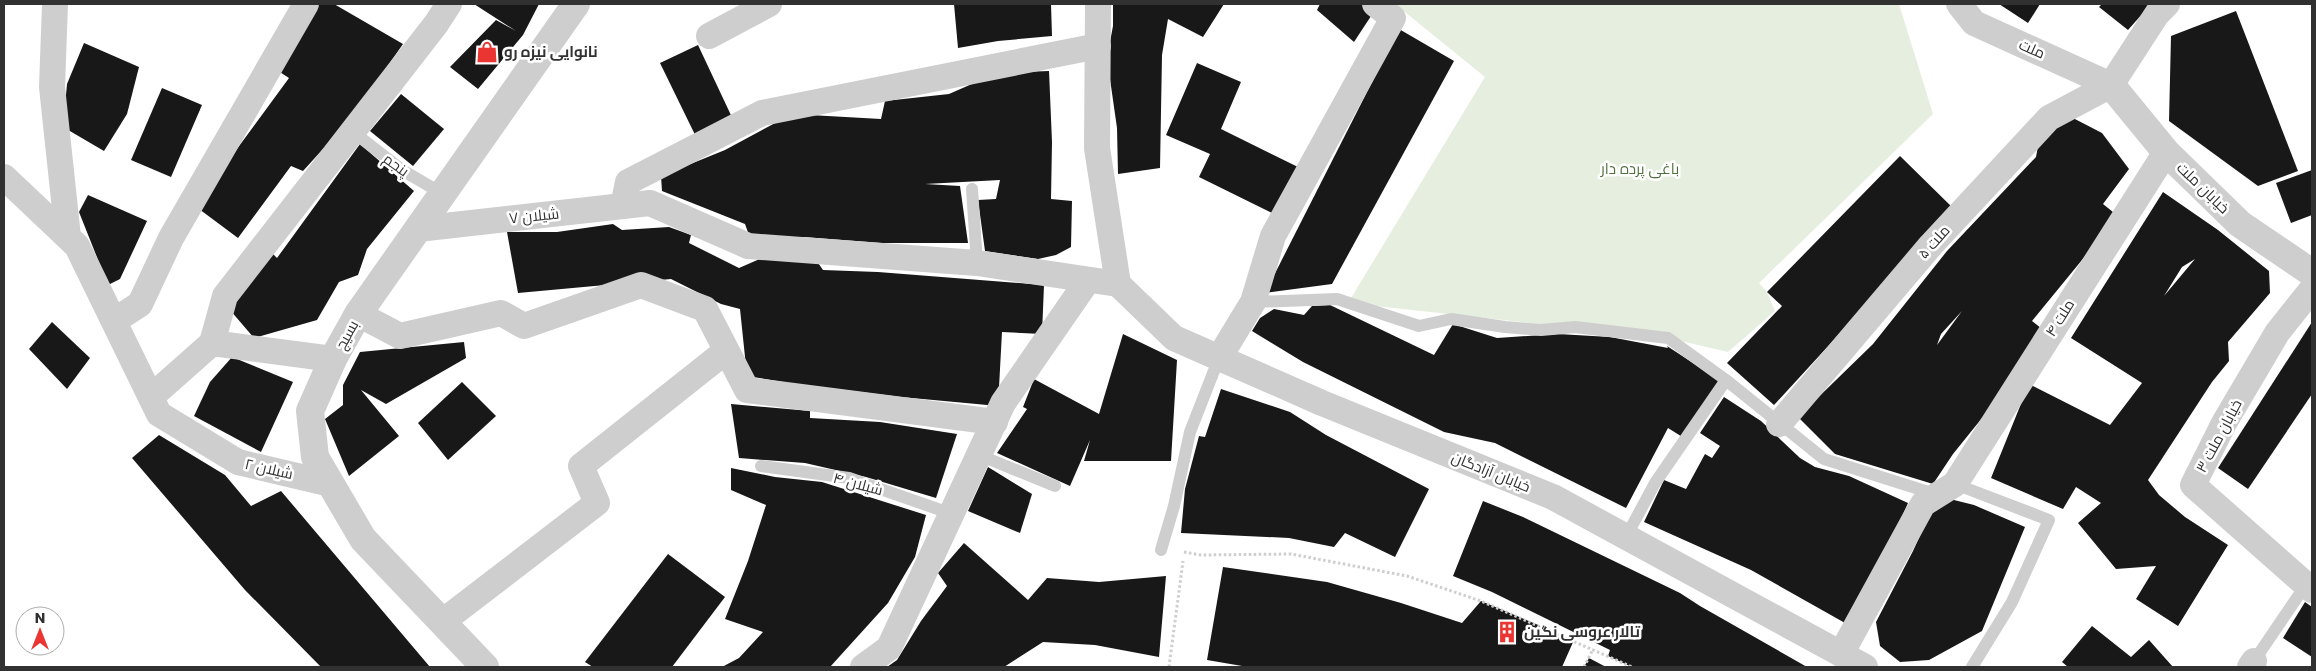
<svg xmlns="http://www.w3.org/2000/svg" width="2316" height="671" font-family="Poppins,Cairo,sans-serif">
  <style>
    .green { fill: #e6eedf }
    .building { fill: #181818; fill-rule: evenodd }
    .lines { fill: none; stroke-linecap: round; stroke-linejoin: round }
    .path { stroke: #cecece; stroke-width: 3; stroke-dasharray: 2.5 2.5; stroke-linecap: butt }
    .service { stroke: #cecece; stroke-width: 12 }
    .minor { stroke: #cecece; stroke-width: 26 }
    .tertiary { stroke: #cecece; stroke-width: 28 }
    .labels { text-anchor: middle; stroke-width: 5; stroke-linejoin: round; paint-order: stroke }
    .street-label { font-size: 15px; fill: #313131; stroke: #fff }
    .poi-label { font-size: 15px; font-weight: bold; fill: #313131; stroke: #fff; text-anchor: start }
    .park-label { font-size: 15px; fill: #506f3d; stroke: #fff }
  </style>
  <rect width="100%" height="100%" fill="#fff"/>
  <polygon class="green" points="1395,4 1899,4 1933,114 1759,283 1767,292 1775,311 1728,352 1668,338 1348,303 1485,77"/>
  <g class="building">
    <polygon points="311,4 334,4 403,44 352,117 303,171 291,166 238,238 195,206 289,78 269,65"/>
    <polygon points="474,4 539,4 523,35 478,89 450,67 496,20 516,31"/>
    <polygon points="954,4 1051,4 1052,36 998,41 958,48"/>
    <polygon points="1113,4 1224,4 1203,37 1168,19 1162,55 1160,168 1118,174 1117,128 1107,58 1113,26"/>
    <polygon points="1320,4 1362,4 1373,13 1354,42 1317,10"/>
    <polygon points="1999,4 2040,4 2028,23"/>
    <polygon points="2102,4 2151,4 2128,30 2099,7"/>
    <polygon points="2236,11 2298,171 2258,186 2169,121 2171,36"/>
    <polygon points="1399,29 1454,61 1332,284 1265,293"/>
    <polygon points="84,43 139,67 127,114 104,151 63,127 67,84"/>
    <polygon points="698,45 737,128 700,145 660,63"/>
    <polygon points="1197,63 1241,82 1221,129 1298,167 1274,214 1199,177 1210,154 1166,135"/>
    <polygon points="1049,71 1052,142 1051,199 1072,201 1071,247 1056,255 1038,259 985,251 978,200 996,199 1000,180 925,184 960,186 968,243 881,243 804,237 750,238 745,224 662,191 661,176 725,150 792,114 881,119 885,101 949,94 997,73"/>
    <polygon points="162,88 202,105 171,177 131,160"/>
    <polygon points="401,94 444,129 413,166 370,131"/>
    <path d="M 2071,117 L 2102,133 L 2129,169 L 2103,204 L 2118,216 L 2032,321 L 2046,332 L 2003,392 L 1953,454 L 1933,484 L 1835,454 L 1798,417 L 1873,344 L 1947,251 L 2036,157 L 2039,141 ZM 1962,311 L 1937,345 L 1941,334 Z"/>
    <polygon points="360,144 414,191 367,249 358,275 339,282 317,320 254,338 230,310 271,252 277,258"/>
    <polygon points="1900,156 1954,209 1774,405 1727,363 1782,306 1767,292"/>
    <polygon points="2312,170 2312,215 2291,223 2276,183"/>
    <path d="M 2163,192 L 2218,230 L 2269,271 L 2270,293 L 2228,342 L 2229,361 L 2212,382 L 2148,480 L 2159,495 L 2185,517 L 2228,545 L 2178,626 L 2136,599 L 2156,566 L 2116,569 L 2078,523 L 2101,503 L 2076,487 L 2063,509 L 1991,478 L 2029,384 L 2110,425 L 2142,383 L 2071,338 ZM 2195,259 L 2164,296 L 2182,267 Z"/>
    <polygon points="88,195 147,221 120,279 108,285 79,212"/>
    <polygon points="613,224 622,230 669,227 691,235 689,243 739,268 762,258 814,257 823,270 878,272 1044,285 1042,334 1002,332 998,406 901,397 795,384 747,376 740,309 721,304 671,279 518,293 507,232 557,232"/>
    <polygon points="1330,305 1434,355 1453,324 1497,338 1558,334 1610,337 1668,348 1667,346 1722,382 1684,438 1668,428 1626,508 1495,443 1444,432 1303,362 1252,331 1260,318 1274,309 1304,315 1312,306"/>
    <polygon points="52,322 90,358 67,389 29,349"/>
    <polygon points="2312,322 2312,394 2248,489 2218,468"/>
    <polygon points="1123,334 1177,360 1171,461 1084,461 1090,440 1070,486 997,453 1027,409 1023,407 1034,379 1099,414"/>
    <polygon points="464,342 466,358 386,404 361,390 399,436 349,476 325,419 343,405 343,385 360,352"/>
    <polygon points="232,357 293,382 261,452 194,416 210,382"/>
    <polygon points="462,382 496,416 448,460 418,423"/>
    <polygon points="1221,389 1290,412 1326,435 1429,489 1395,557 1345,533 1334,547 1289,538 1181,533 1185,489 1199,436 1205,437"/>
    <polygon points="1724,397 1761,421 1800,458 1815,467 1849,476 1908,503 1888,548 1845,623 1751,570 1644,522 1664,480 1686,489 1705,454 1712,458 1720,446 1700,433"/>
    <polygon points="731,404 810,411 810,418 880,422 957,434 936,498 866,477 805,463 739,458"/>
    <polygon points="159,435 225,475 251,506 281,491 430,667 321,667 245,590 132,458"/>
    <polygon points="988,467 1032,494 1020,533 968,511"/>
    <polygon points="731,468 775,477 822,482 926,515 915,557 888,603 830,667 722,667 739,658 763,632 725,619 748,561 766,505 731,490"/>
    <polygon points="1946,498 1974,505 2025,527 1982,631 1929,660 1900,662 1880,646 1876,622 1913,551 1934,505"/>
    <polygon points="1483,501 1523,517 1680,593 1700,606 1807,667 1632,667 1608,656 1610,650 1492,592 1453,576"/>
    <polygon points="964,543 1028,600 1047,578 1099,582 1166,576 1159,657 1095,645 1043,642 1004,667 887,667 897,660 921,621 947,586 938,573"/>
    <polygon points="668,554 725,597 672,667 593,667 585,662"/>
    <polygon points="1223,567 1327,582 1401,603 1462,623 1481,601 1574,640 1562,667 1248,667 1207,660"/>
    <polygon points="2305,602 2312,607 2312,657 2283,638"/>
    <polygon points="2092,626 2131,657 2149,640 2173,667 2068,667 2062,662"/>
    <polygon points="1589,658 1606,667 1584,667"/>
  </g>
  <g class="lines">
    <g class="path">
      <polyline points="1184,552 1201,555 1291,554 1407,576 1481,601 1632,667"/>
      <polyline points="1169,667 1183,561"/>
      <polyline points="1584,667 1593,649"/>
    </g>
    <g class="service">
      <polyline points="352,131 402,170 443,194"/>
      <polyline points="972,189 977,263"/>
      <polyline points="1253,302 1337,299 1419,326 1451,319 1505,327 1541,330 1575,327 1668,338 1726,380"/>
      <polyline points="979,455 1055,486"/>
      <polyline points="761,466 849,478 952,514"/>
      <polyline points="1955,484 2049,520 2012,602 1972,667"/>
      <polyline points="1626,537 1655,483 1726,380 1824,459 1938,495"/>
      <polyline points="1161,550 1174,506 1190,432 1219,358"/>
      <polyline points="2254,661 2305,586"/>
    </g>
    <g class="minor">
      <polyline points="55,4 52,87 68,237"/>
      <polyline points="1098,4 1097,148 1118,284"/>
      <polyline points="1959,4 1974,23 2111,85"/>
      <polyline points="709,36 769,4"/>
      <polyline points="4,177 77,246 159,414 238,462 331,484"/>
      <polyline points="623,206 628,182 762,113 1098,46"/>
      <polyline points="418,229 650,203 748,246 977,263 1118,284"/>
      <polyline points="1118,284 1174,338 1322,403 1553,497 1865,667"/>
      <polyline points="2312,289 2277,333 2224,423 2193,485 2312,590"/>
      <polyline points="358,314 400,336 501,313 524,326 641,285 705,309 747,390 995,422"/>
      <polyline points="114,321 140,304 171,238 306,4"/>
      <polyline points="212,343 225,296 436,24 449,4"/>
      <polyline points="1219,358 1253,302 1273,236 1393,18 1375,4"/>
      <polyline points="151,397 212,343 333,359"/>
      <polyline points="1779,424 1931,245 2049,118 2111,85 2157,14 2167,4"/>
      <polyline points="442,622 597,503 581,466 726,351"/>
      <polyline points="1841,654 1923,504 1955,484 2166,152"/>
      <polyline points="863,667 889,648 1003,403 1088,280"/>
      <polyline points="2250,667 2254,661"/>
    </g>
    <g class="tertiary">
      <polyline points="2111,85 2166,152 2240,224 2312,273"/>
      <polyline points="485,667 363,539 315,457 310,411 333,359 358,314 576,4"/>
    </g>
  </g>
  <defs>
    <g id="shop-bare" transform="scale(1.725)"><path d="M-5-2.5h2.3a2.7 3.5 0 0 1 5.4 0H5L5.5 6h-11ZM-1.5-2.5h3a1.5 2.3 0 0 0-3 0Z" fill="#ea3532" stroke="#fff" stroke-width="2.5" paint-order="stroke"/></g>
    <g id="building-bare" transform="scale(1.725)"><path d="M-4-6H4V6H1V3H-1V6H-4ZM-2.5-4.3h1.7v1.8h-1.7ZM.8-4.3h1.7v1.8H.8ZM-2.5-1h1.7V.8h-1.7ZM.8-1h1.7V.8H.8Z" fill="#ea3532" stroke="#fff" stroke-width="2.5" paint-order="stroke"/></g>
  </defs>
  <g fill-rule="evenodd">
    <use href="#shop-bare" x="487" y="52"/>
    <use href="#building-bare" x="1507" y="632"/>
  </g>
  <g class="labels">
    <g class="street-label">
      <text transform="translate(2032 49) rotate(24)" y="5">ملت</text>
      <text transform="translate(396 165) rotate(36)" y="5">پنجم</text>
      <text transform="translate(2203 188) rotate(44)" y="5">خیابان ملت</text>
      <text transform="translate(534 216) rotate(-6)" y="5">شیلان ۷</text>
      <text transform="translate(1934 242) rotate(-48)" y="5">ملت ۵</text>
      <text transform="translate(2060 318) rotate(-58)" y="5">ملت ۴</text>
      <text transform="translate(347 335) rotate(-61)" y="5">بسیج</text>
      <text transform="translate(2219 436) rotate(-62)" y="5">خیابان ملت ۳</text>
      <text transform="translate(269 469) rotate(13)" y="5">شیلان ۲</text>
      <text transform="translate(1491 472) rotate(22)" y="5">خیابان آزادگان</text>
      <text transform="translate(858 484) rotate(15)" y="5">شیلان ۴</text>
    </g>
    <g class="poi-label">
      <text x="504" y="57">نانوایی نیزه رو</text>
      <text x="1524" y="637">تالار عروسی نگین</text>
    </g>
    <g class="park-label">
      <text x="1640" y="174">باغی پرده دار</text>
    </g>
  </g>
  <rect width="2316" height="671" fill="none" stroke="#313131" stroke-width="10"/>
  <g transform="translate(40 631)"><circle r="24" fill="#ffffff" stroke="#adadad"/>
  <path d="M0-4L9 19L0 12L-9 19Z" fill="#ea3532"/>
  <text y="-8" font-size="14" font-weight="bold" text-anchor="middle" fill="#313131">N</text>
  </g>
</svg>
